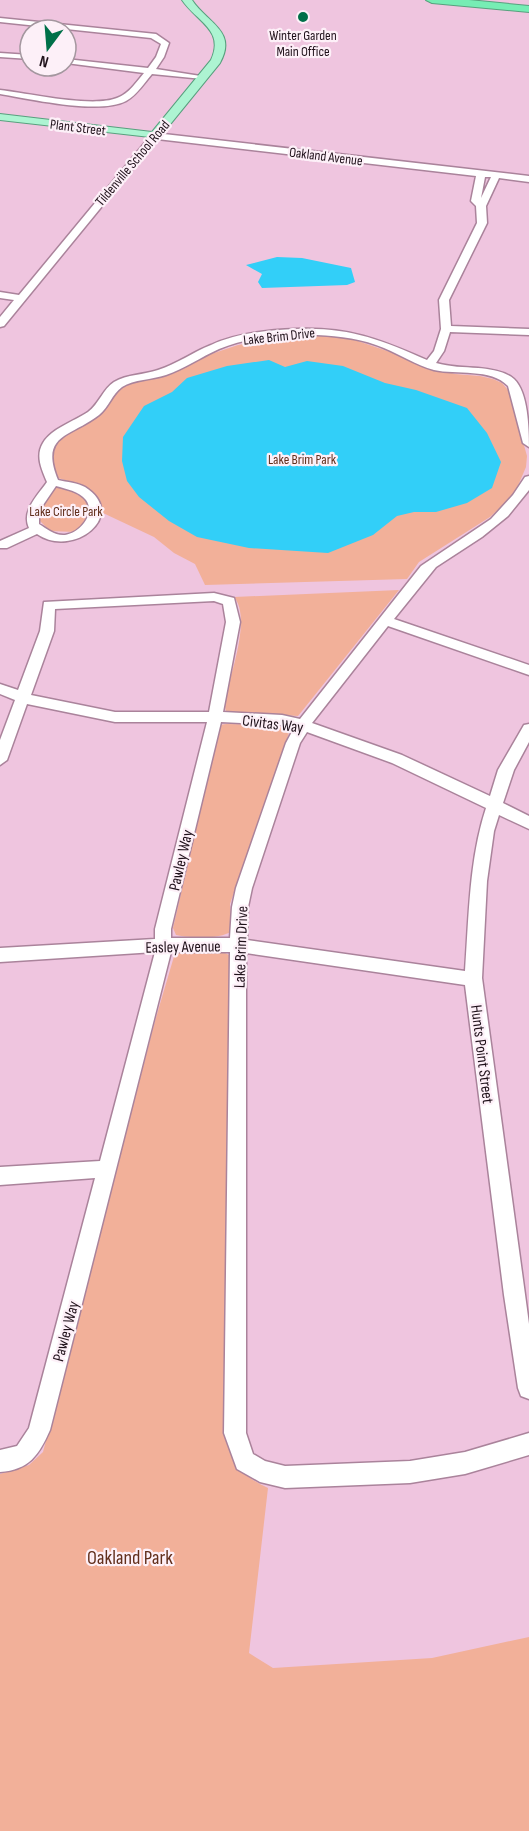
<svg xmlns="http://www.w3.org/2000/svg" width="529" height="1831" font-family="'Sofia Sans Condensed',sans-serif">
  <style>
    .green { fill: #f2b099 }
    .water { fill: #32cff8 }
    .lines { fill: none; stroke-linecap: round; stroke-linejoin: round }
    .minor-casing { stroke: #aa839b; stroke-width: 3 }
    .major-casing { stroke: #58a07e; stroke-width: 2 }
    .highway-casing { stroke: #58a07e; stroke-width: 2 }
    .minor { fill: #fff; fill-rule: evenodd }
    .major { fill: #adf4d2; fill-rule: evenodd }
    .highway { fill: #76edb4; fill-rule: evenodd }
    .poi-dot { fill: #007049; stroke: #fdf0f8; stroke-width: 2 }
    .labels { text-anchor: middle; stroke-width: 4.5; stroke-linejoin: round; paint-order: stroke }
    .far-poi-label { font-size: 14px; fill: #1f111a; stroke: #fdf0f8 }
    .far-street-label { font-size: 14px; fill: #1f111a; stroke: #fdf0f8 }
    .far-park-label { font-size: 14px; fill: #622f1c; stroke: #fdf0f8 }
    .street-label { font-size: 16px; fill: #1f111a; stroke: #fdf0f8 }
    .near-park-label { font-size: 20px; fill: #622f1c; stroke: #fdf0f8 }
  </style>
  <rect width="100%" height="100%" fill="#efc5df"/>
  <g class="green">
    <polygon points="298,335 343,336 455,374 480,376 493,379 502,383 509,391 527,456 526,467 514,495 490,517 419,562 407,579 205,585 195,564 174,553 154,537 103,513 87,487 55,477 50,461 56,441 98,417 117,389 134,380 238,345"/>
    <polygon points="61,486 89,500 89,521 75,532 50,531 39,520 39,513 53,488"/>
    <path d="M 399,590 L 298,716 L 226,712 L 224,702 C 230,676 252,618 234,597 Z"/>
    <path d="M 226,724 L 275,725 L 290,730 L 230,904 L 232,931 C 219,940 191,938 176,935 L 173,928 L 220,725 Z"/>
    <path d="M 195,951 L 225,953 L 231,956 L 227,1434 C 235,1464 238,1474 268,1488 L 249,1653 L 273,1668 L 432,1658 L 529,1637 L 529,1831 L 0,1831 L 0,1474 L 29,1465 L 43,1452 L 155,1021 L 175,953 Z"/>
  </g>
  <g class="water">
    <polygon points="277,257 302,258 351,268 355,282 347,285 262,288 258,282 262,274 246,265"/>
    <polygon points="269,360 285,367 307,361 343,366 385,383 416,390 467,408 487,433 501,462 492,488 467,503 436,512 414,512 397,516 373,535 328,553 249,548 197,537 169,521 139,497 127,481 122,461 123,437 144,406 172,392 187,378 227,366"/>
  </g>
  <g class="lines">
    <g class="minor-casing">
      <g id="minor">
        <path d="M 0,18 L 156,34 L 169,43 L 164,57 L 156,69 L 207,77 L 203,79 L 152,74 C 145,82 137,95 126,101 C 100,115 30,99 0,94 L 0,90 C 28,93 92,108 117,98 C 129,94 137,81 144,73 L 66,63 L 66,59 L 148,68 L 156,57 L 161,44 L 151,38 L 0,22 Z"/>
        <polygon points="0,53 30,55 30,59 0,57"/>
        <path d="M 155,133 L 529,176 L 529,182 L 499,178 L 486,206 L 487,223 L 449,300 L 451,326 L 529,329 L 529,335 L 450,332 L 444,351 L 436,363 C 450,367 464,367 478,368 C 489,369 505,371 514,379 C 528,392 529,428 529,447 L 523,443 L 508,386 C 491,368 456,375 434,370 C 416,365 401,355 384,348 C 363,339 340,336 317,335 C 285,334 249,336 219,349 C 201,357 184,369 166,375 C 152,380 134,379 122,387 C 112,394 109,407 99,415 C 71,437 39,434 58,480 C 67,482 78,483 85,487 C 129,515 73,559 37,534 L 7,548 L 0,548 L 0,541 L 29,528 C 21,511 38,495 47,482 C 42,470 35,456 43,443 C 52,428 73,422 88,412 C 99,404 103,389 114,382 C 127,374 144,375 158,370 C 177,364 193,352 211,345 C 237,333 268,330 296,329 C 349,327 379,339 427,360 L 434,351 L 441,329 L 439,300 L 477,223 L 476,206 L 471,201 L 476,176 L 157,139 L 4,326 L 0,327 L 0,317 L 14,300 L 0,298 L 0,292 L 19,295 L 152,134 ZM 485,177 L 491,177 L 481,198 ZM 56,486 C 66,489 79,491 86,500 C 96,514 80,533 65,535 C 55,536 47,529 39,524 L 39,511 Z"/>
        <path d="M 529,476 L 529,490 L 508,516 L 482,537 L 436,567 L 394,619 L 529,665 L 529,675 L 388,626 L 312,723 L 402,755 L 490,796 L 498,770 L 524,725 L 529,724 L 529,742 L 514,770 L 503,803 L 529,816 L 529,829 L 499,815 L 494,831 L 487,881 L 482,978 L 529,1324 L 529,1399 L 521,1396 L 518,1388 L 504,1295 L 465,985 L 246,953 L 246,1433 L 253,1454 L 265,1461 L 285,1466 L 410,1461 L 465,1452 L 529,1433 L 529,1455 L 465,1474 L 410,1483 L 285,1488 L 260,1482 L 237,1469 L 224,1433 L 230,952 L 171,952 L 50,1430 C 39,1455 29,1470 0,1472 L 0,1450 L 17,1446 L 29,1428 L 95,1178 L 0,1185 L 0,1167 L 100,1161 L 155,952 L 0,962 L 0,948 L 155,939 L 155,929 L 207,722 L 115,722 L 27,704 L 7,760 L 0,765 L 0,740 L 15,700 L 0,694 L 0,684 L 18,690 L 40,631 L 44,602 L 214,593 L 234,598 L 240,622 L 223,712 L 282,715 L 300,719 L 421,566 L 491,519 L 513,495 L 525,477 ZM 214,601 L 223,604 L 226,622 L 209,712 L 115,712 L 31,695 L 54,631 L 55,609 ZM 221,722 L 282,725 L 294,728 L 286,743 L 236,888 L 232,907 L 230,938 L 171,938 L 171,929 ZM 307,732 L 392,763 L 486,808 C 469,860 469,916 465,971 L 247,940 L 248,907 L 252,888 L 300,743 Z"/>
      </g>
    </g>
    <g class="major-casing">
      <path id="major" d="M 182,0 L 192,0 C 207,23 238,31 220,63 L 159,138 L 0,120 L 0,114 L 152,132 L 211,60 C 225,30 197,22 182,0 Z"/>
    </g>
    <g class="highway-casing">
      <polygon id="highway" points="426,0 469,0 529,6 529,12 432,3"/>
    </g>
    <use href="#minor" class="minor"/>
    <use href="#major" class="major"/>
    <use href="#highway" class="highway"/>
  </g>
  <circle class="poi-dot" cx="303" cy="17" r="6"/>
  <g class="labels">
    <g class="far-poi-label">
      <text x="303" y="40">Winter Garden<tspan x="303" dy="16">Main Office</tspan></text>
    </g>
    <g class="far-street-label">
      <text transform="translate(78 127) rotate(7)" y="5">Plant Street</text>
      <text transform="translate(326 156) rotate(7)" y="5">Oakland Avenue</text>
      <text transform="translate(132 163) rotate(-50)" y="5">Tildenville School Road</text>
      <text transform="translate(279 336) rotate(-6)" y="5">Lake Brim Drive</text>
    </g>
    <g class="far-park-label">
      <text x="302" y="464">Lake Brim Park</text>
      <text x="66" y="516">Lake Circle Park</text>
    </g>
    <g class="street-label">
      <text transform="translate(273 723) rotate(7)" y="6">Civitas Way</text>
      <text transform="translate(180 860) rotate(-77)" y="6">Pawley Way</text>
      <text transform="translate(183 946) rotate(-1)" y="6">Easley Avenue</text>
      <text transform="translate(240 947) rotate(-88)" y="6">Lake Brim Drive</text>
      <text transform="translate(483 1054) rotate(83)" y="6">Hunts Point Street</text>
      <text transform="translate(65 1331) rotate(-75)" y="6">Pawley Way</text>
    </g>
    <g class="near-park-label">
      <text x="130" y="1564">Oakland Park</text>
    </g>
  </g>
  <g transform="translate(48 48) rotate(196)"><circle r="28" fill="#fdf0f8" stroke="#a4979f" stroke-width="1.5"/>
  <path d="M0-4.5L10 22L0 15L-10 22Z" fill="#007049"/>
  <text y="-9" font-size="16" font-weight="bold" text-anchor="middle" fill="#1f111a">N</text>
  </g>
</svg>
